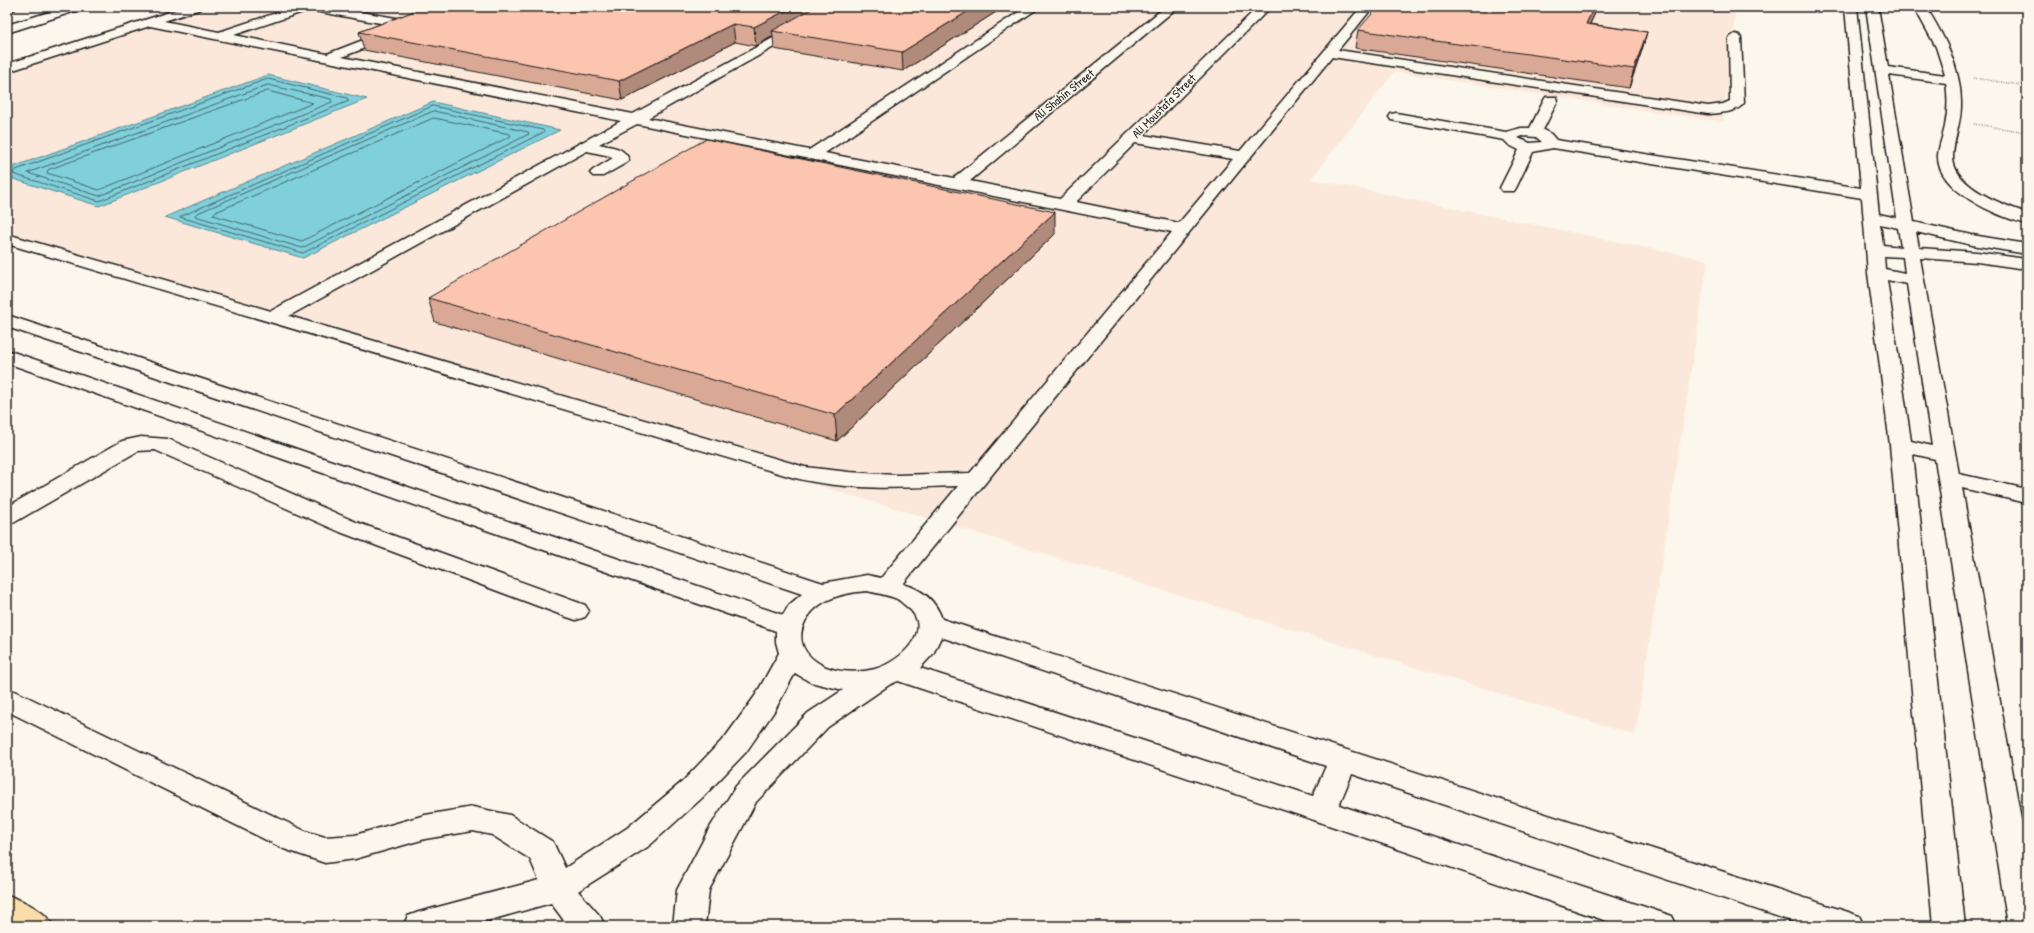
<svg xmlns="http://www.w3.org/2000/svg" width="2034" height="933" font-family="'Patrick Hand',sans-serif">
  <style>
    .built { fill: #fbe8da }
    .water { fill: #80d0db; stroke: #58888f }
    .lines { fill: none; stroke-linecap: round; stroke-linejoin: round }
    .shore { stroke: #446468; stroke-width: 1 }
    .minor-casing { stroke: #1c1c1c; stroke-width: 3 }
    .major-casing { stroke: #1c1c1c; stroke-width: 3 }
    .path { stroke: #1c1c1c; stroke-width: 1.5; stroke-dasharray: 0.5 2; stroke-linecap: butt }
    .minor { fill: #fbf7ec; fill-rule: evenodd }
    .major { fill: #fbddab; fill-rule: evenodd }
    .wall { fill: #d9a996; stroke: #1c1c1c }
    .shaded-wall { fill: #b08a7a; stroke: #1c1c1c }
    .building { fill: #fcc5af; stroke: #1c1c1c }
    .labels { text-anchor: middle; stroke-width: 3; stroke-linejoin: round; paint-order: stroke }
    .far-street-label { font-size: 12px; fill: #1c1c1c; stroke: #fbf7ec }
  </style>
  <rect width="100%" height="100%" fill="#fbf7ec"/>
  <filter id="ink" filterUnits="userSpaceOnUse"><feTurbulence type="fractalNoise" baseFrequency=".025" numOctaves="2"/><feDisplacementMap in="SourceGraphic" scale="8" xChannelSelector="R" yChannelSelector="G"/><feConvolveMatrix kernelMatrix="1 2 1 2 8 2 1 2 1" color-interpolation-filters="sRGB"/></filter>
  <g filter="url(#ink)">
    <polygon class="built" points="178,7 1736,7 1723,122 1394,72 1311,179 1708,260 1635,735 941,522 7,245 7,62"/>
    <g class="water">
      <polygon points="268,75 367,99 99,206 7,177 7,169"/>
      <polygon points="433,102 560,130 303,258 165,217"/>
    </g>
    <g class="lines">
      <g class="shore">
        <polygon points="268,79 347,98 349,101 99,201 13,174 14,171"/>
        <polygon points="268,85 331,99 332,102 99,196 28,173"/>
        <polygon points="268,91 313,103 99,190 47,173 48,170"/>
        <polygon points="433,106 543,130 544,132 303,253 180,217"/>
        <polygon points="434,111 528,132 529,134 302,248 195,216 196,214"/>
        <polygon points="434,118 510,134 511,136 302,241 213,215 214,213"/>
      </g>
      <g class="minor-casing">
        <g id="minor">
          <polygon points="7,7 17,7 15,9 7,12"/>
          <polygon points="66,7 84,7 82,9 7,33 7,25"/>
          <path d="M 185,7 L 203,7 L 201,9 L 164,21 L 219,32 L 294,7 L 333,7 L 413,21 L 417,22 L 419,25 L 417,28 L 413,29 L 309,10 L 234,35 L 327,54 L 389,30 L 395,34 L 393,37 L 342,57 L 633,114 L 830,7 L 845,7 L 648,118 L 809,150 L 1026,7 L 1040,7 L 825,153 L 954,178 L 1165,7 L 1178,7 L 970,181 L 1060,199 L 1258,7 L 1271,7 L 1143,135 L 1240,151 L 1361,7 L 1373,7 L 1338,50 L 1708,106 L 1723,104 L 1730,101 L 1729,38 L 1735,34 L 1739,35 L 1741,38 L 1744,103 C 1737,113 1719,113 1708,114 L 1332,57 L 903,584 C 922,589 936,601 942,619 L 1848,912 L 1859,916 L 1864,926 L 1806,926 L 1352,774 L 1339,805 L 1672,916 L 1677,926 L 1621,926 L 1311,819 L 898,681 L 889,685 L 828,727 L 756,802 L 709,890 L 705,926 L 673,926 L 677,890 L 709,829 L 736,786 L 808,713 L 843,690 L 810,682 L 795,673 L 775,710 L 746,752 L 702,798 L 649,846 L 578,891 L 600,916 L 605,926 L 568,926 L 551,903 L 469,926 L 403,926 L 408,916 L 419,912 L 539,880 L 530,859 L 492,835 L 473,831 L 425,839 L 355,859 L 325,863 L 284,849 L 7,711 L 7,689 L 17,692 L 305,831 L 325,837 L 355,835 L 425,815 L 473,807 L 510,815 L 553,842 L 565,868 L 627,828 L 682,782 L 726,736 L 755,696 L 779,653 L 776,642 L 776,631 L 7,363 L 7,350 L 783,615 L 789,605 L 802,594 L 7,327 L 7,315 L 823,583 L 867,575 L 881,578 L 958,486 C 904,488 848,491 795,478 L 7,244 L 7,234 L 271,311 L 621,121 L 150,26 L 7,72 L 7,64 ZM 637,124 L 1172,232 L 970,473 L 895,475 L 849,472 L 805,467 L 289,316 L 587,151 L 610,156 L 613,158 L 593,170 L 590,173 L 593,176 L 603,176 L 626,163 L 629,160 C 625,147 611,147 599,144 ZM 1135,143 L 1233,159 L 1179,223 L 1076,202 ZM 867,591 C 876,593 888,595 897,599 C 900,600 903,604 906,606 C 936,629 901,662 875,669 C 859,673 837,673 822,665 C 788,647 800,614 828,600 C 840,594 854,592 867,591 ZM 941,637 L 1326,766 L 1313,796 L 920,668 L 933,654 Z"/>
          <path d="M 1845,7 L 1857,7 L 1879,214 L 1897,218 L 1866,7 L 1878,7 L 1888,67 L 1945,75 L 1936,47 L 1914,7 L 1926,7 C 1945,37 1962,70 1961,106 C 1961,124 1953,140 1953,157 C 1953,187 2004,205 2027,213 L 2027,224 C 1999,217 1936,191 1938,155 C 1939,145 1943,136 1945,126 C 1948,112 1948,97 1946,83 L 1889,75 L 1914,222 L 1972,235 L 2027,244 L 2027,254 L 1972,245 L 1916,232 L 1919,248 L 1977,252 L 2019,258 L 2025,259 L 2027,262 L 2025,267 L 2019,268 L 1977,262 L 1920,258 L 1959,474 L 2027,489 L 2027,503 L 1962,488 L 2027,853 L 2027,926 L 2008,926 L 1935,459 L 1913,454 L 1965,926 L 1933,926 L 1890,445 L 1868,273 L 1862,198 L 1553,148 L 1533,152 L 1516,188 L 1514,191 L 1502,191 L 1500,188 L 1519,150 L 1509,145 L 1504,140 L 1396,121 L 1391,120 L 1389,117 L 1391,114 L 1396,113 L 1506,132 L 1521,128 L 1530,128 L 1544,100 L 1546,97 L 1556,97 L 1558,100 L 1543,130 L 1551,134 L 1556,140 L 1861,188 ZM 1522,136 L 1536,137 L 1542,142 L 1530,143 L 1518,138 ZM 1880,224 L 1898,228 L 1901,247 L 1883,245 ZM 1884,256 L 1903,257 L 1905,273 L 1885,269 ZM 1887,280 L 1907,284 L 1932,446 L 1911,441 Z"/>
          <polygon points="141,437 168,439 356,522 585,605 589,611 585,617 576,620 567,617 340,532 155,450 138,451 15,522 7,524 7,507 122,441"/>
        </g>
      </g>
      <g class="major-casing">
        <path id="major" d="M 7,895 C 24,901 45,910 53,926 L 7,925 Z"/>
      </g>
      <g class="path">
        <polyline points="1974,78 2027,86"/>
        <polyline points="1974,124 2027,132"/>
      </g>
      <use href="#minor" class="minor"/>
      <use href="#major" class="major"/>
    </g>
    <g class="wall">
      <polygon points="425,7 1004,7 903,71 774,49 773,36 756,46 735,42 622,100 364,50 359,32"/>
      <polygon points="1598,7 1590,24 1647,32 1642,50 1629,88 1355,48 1358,30"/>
      <polygon points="1055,234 837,441 435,322 428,298"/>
    </g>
    <g class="shaded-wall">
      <polygon points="793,7 827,7 772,31 773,36 756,46 754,27"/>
      <polygon points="975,7 1004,7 903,71 902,52"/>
      <polygon points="1594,7 1598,7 1581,42 1586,24"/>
      <polygon points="733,24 735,42 622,100 619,81"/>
      <polygon points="1647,32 1642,50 1629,88 1634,69"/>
      <polygon points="1055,212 1055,234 837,441 835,415"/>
    </g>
    <g class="building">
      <polygon points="425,7 793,7 754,27 733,24 619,81 359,32"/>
      <polygon points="815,7 975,7 902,52 772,31"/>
      <polygon points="1378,7 1594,7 1586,24 1647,32 1634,69 1358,30"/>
      <polygon points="706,139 1055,212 835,415 428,298"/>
    </g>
  </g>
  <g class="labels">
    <g class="far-street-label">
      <text transform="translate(1064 95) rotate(-39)" y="4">Ali Shahin Street</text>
      <text transform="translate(1164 106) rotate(-45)" y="4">Ali Moustafa Street</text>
    </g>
  </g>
  <rect width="2034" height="933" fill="none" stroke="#fbf7ec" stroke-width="24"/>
  <rect x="12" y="12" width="2010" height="909" fill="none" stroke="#1c1c1c" stroke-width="1.5" filter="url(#ink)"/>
</svg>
